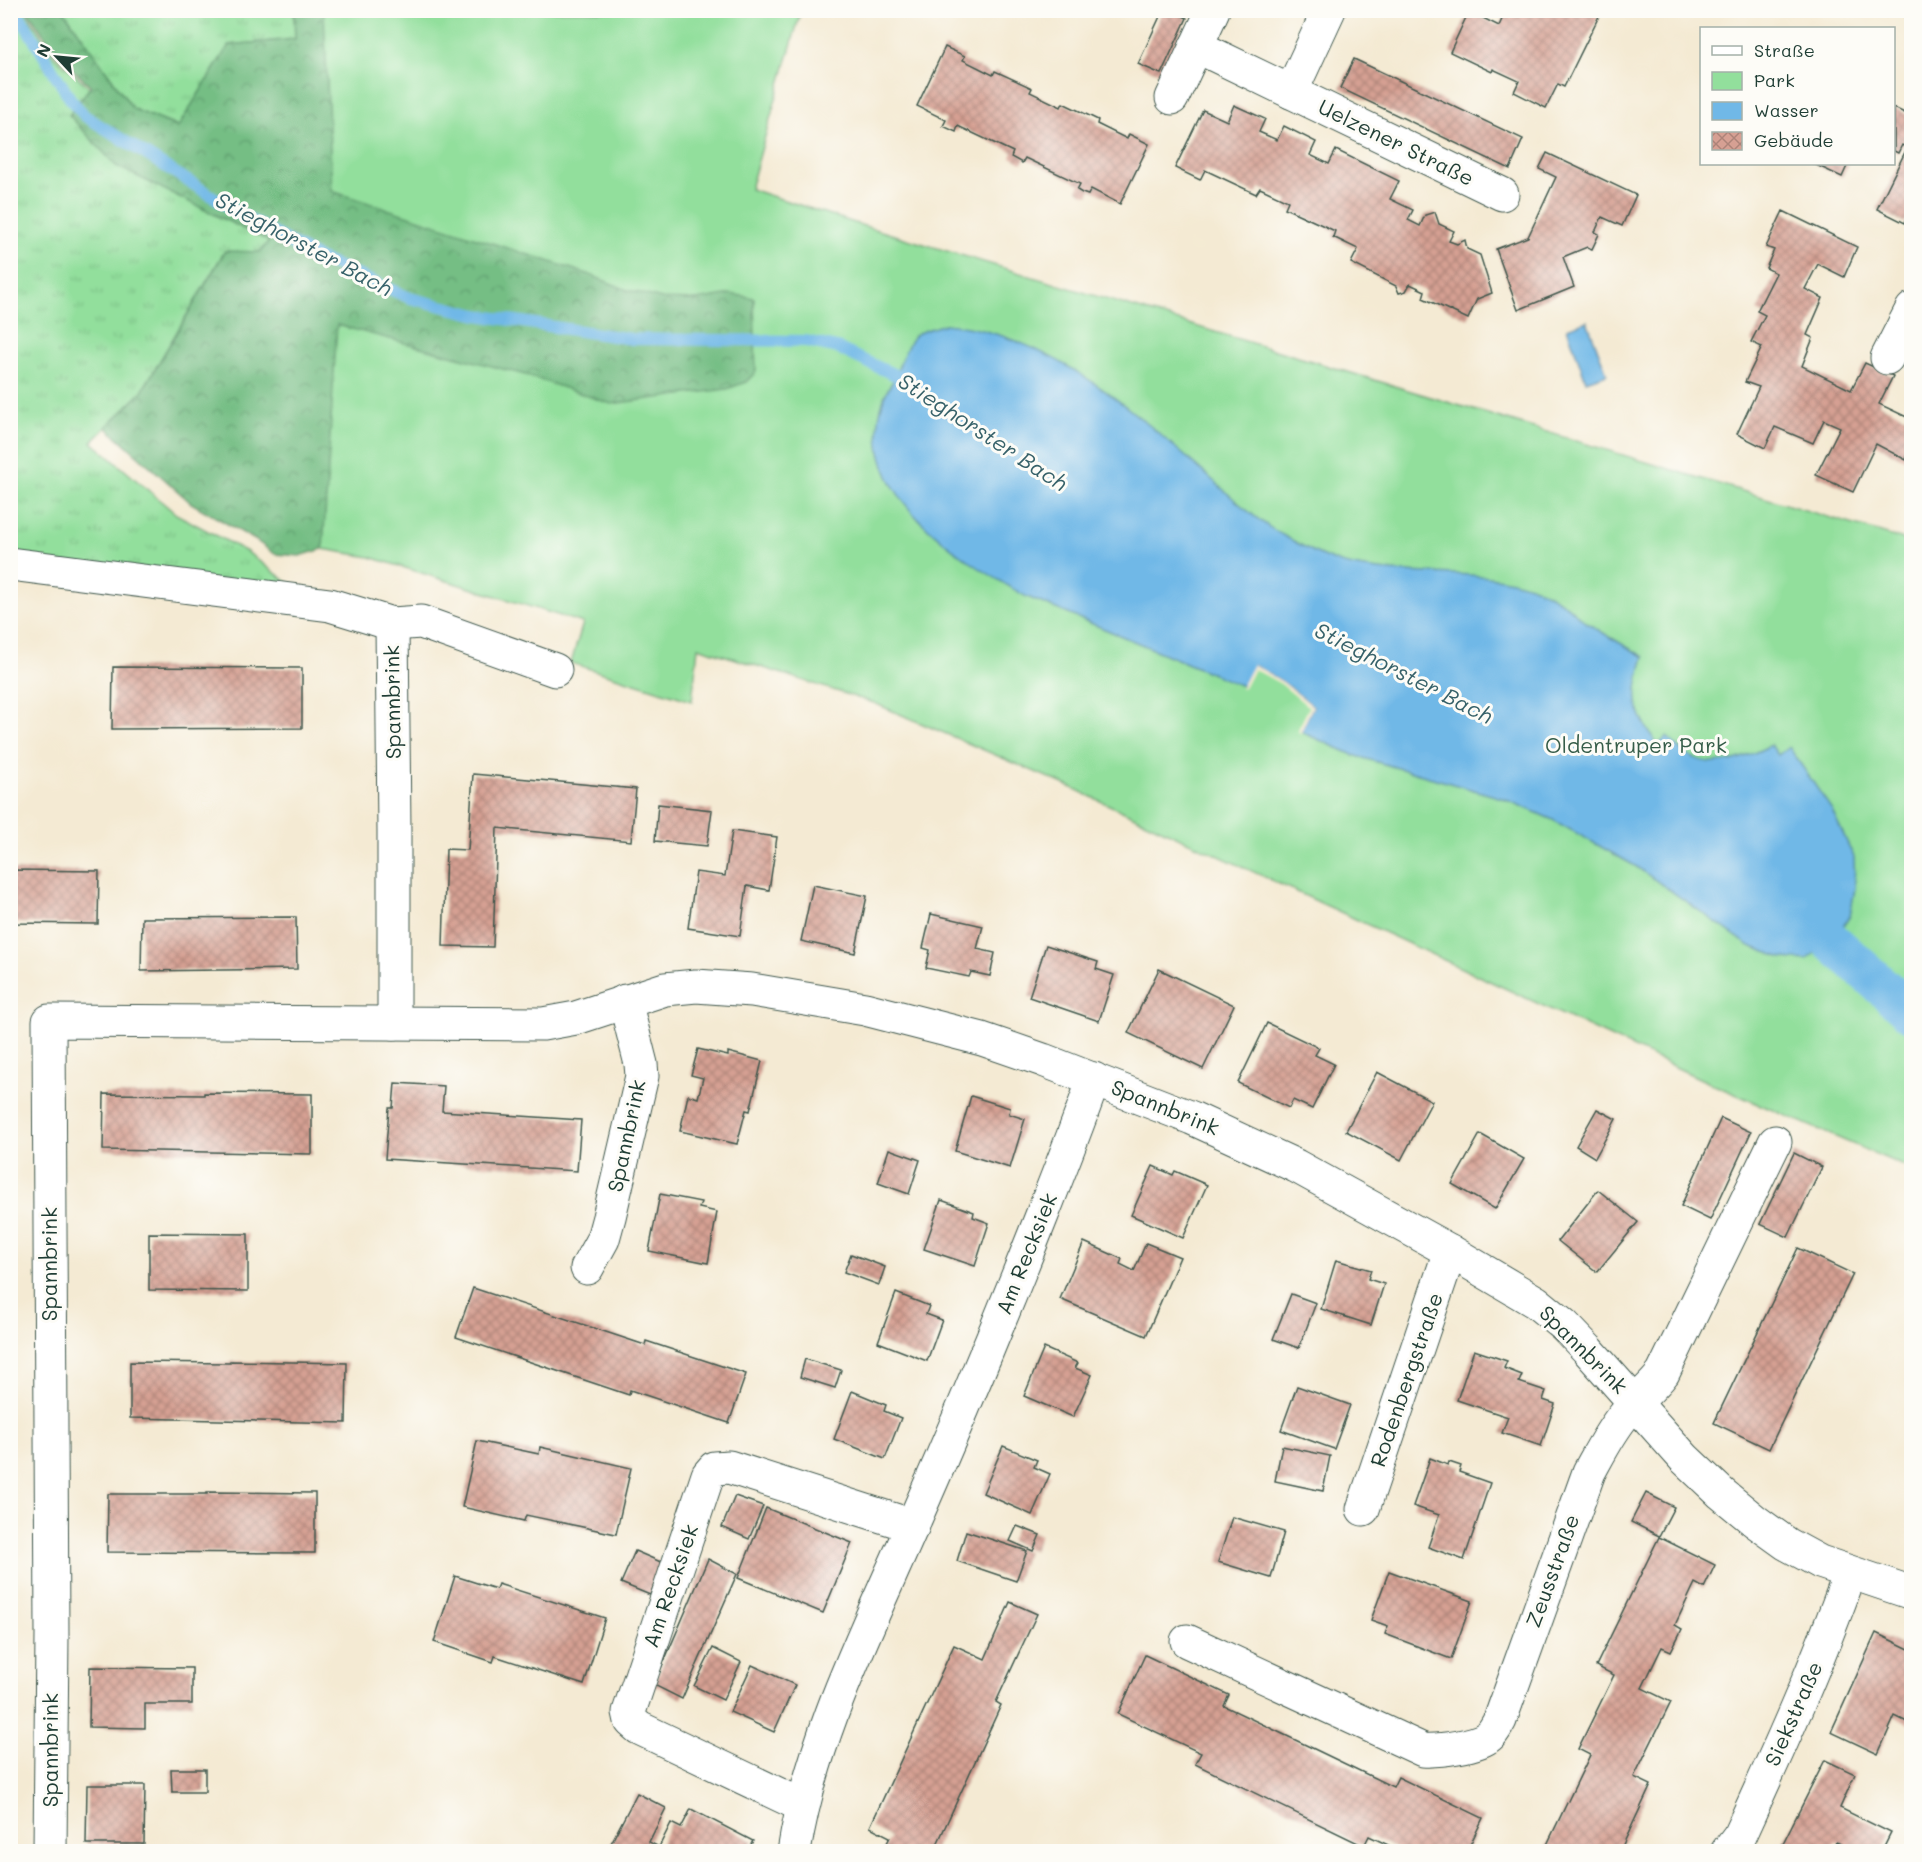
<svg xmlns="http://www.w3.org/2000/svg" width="1922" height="1862" font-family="Mali,sans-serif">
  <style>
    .grass { fill: url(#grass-tufts); stroke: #588e68; stroke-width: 1.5 }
    .forest { fill: url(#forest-crowns); stroke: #4a7e5c; stroke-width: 1.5 }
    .park { fill: #92df9c; stroke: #588e68; stroke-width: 1.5 }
    .water { fill: #70b8e7; stroke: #487a8e; stroke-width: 1.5 }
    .pier { fill: #f4ead3 }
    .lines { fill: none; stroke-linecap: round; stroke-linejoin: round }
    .stream { stroke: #70b8e7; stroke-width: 12 }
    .canal { stroke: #70b8e7; stroke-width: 40 }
    .building { fill: url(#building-cross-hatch) }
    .minor-casing { stroke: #3f574c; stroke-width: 35 }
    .minor { stroke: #fff; stroke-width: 33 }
    .labels { text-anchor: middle; stroke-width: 6; stroke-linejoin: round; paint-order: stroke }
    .street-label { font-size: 21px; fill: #1f3d34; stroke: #fdfcf7 }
    .park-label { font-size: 21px; fill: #365d49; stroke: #fdfcf7 }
    .water-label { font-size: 22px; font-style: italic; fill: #37626a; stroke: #fdfcf7 }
  </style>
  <defs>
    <pattern id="grass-tufts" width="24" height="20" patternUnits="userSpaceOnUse" patternTransform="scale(1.5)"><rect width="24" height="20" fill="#92df9c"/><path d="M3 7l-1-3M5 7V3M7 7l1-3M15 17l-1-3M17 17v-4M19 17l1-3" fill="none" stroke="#7dc087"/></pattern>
    <pattern id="forest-crowns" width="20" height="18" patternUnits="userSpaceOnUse" patternTransform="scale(1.5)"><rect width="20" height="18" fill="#75be84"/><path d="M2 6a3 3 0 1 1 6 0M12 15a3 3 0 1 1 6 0" fill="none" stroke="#5f9c6d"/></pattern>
    <pattern id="building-cross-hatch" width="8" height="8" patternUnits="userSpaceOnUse" patternTransform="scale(1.5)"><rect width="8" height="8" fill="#d6a093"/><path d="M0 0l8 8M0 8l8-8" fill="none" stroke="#ad8479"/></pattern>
  </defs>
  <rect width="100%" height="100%" fill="#fdfcf7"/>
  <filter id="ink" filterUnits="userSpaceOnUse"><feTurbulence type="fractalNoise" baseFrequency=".0167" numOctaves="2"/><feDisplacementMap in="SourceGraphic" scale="12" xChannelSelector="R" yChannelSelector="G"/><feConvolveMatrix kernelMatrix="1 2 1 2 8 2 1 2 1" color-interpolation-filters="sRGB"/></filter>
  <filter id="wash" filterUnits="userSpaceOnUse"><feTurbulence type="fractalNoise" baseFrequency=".008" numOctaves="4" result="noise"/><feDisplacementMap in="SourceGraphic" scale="24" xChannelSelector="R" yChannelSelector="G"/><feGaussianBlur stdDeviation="1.35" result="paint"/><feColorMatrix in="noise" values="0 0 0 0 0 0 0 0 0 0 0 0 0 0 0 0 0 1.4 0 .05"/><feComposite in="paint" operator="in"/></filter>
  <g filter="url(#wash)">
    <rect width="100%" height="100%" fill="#f4ead3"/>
    <g class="grass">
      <polygon points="25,10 54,56 90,88 69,115 203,209 269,241 260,252 224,252 141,393 92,442 176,514 247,552 298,590 11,559 10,11"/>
      <polygon points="64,11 294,11 295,39 229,45 179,127 133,109"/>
    </g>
    <polygon class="forest" points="28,11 64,11 133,109 178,127 229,45 295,39 294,11 324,11 332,191 588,274 625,289 662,299 696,300 731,294 754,298 756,372 746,382 727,389 611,404 529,376 337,325 323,549 300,556 275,554 255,540 191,503 106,427 141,393 225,251 260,252 269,241 116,166 69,115 91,86 57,55"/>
    <polygon class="park" points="324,11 801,11 750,189 861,225 1911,542 1911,1169 1714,1085 1068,786 874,703 698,647 692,701 571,663 583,623 370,557 323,549 337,325 529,376 611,404 727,389 746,382 756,372 754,298 731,294 696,300 662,299 625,289 588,274 332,191"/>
    <g class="water">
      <polygon points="1587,321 1607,374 1586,381 1567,328"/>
      <path d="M 945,324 C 1050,333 1132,410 1208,476 C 1232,497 1257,522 1286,537 C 1302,546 1326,559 1344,564 C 1401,578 1462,568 1520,583 C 1531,586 1547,592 1557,599 C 1569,606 1578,617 1589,624 C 1607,636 1626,646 1644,657 C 1632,696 1633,711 1658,745 L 1667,737 C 1673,742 1679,749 1685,753 C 1714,772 1743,759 1771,745 L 1778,755 L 1789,747 L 1832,810 L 1854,857 L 1855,888 L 1850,916 L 1838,934 L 1807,960 L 1782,958 L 1750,946 L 1635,866 L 1553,820 L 1505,799 L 1353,755 L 1306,734 L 1301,731 L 1313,706 L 1283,682 L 1254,665 L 1242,686 L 1025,596 C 959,557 854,495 883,401 C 885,394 889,387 893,381 C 899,368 906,344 915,335 C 922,330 937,327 945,324 Z"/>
    </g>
    <polygon class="pier" points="1253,664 1283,682 1313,706 1300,734 1298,730 1309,707 1281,684 1254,669 1244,688 1240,689"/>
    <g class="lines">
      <polyline class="stream" points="16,10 71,100 85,116 250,220 316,257 410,298 477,315 632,339 806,341 837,348 895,375"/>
      <polyline class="canal" points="1786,906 1830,940 1912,1013"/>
    </g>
    <g id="blocks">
      <g class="building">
        <polygon points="1163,10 1172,10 1187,18 1161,74 1138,64"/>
        <polygon points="1506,10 1602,10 1564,87 1558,84 1546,108 1514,92 1519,81 1493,69 1492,72 1450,52 1469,11 1499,26"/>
        <polygon points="1890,10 1908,10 1905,17"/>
        <polygon points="945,47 965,56 963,60 993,75 995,71 1032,88 1030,92 1061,107 1063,103 1098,120 1097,124 1127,139 1129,134 1149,144 1120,204 1091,189 1088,195 1082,193 1077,190 1080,184 1025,158 1022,163 1011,157 1013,152 958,126 956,132 943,126 946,120 917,106"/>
        <polygon points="1354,59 1523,139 1510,169 1340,88"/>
        <polygon points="1234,105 1265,119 1259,132 1277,140 1284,126 1316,142 1310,155 1329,164 1336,150 1399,181 1390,199 1413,210 1408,220 1420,226 1425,215 1435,212 1439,224 1454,231 1449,241 1457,244 1465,240 1467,249 1480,255 1492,293 1477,299 1468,319 1423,298 1425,291 1410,284 1406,291 1399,293 1396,286 1351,263 1358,249 1333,237 1335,231 1285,208 1288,201 1260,188 1256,194 1205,170 1200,180 1175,168 1203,110 1227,121"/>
        <polygon points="1894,108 1911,116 1911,209 1905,223 1877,209 1907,148 1902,145 1898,153 1894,151"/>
        <polygon points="1547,153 1636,195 1622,226 1602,217 1595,232 1599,234 1592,249 1587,247 1563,257 1574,287 1518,310 1496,249 1528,237 1556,177 1539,169"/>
        <polygon points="1814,164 1848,164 1842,177"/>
        <polygon points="1783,211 1857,247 1844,277 1818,264 1805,289 1823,298 1807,335 1813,338 1802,366 1851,390 1865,363 1893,376 1879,404 1911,419 1911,456 1908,454 1906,460 1876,444 1853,492 1816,475 1840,427 1824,420 1813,443 1775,427 1765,448 1737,434 1759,387 1745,382 1762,347 1751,342 1765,315 1757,311 1776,273 1766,268 1774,250 1766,247"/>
        <polygon points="113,667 302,668 302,728 112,729"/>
        <polygon points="473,774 636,789 631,841 497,828 493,947 443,946 446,849 468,850"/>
        <polygon points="658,804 712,810 707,846 655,841"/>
        <polygon points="732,831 777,837 769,890 747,886 740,936 688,928 696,872 725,876"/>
        <polygon points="10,870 99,871 98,924 10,923"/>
        <polygon points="813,885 867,896 855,953 801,941"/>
        <polygon points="931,914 983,926 977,949 995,953 990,976 971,972 969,977 926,968 930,950 923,948"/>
        <polygon points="296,917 297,969 141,971 142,918"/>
        <polygon points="1046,945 1098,962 1096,969 1114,975 1099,1021 1029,997"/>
        <polygon points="1159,969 1234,1005 1203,1069 1128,1033"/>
        <polygon points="1267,1023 1319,1048 1315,1055 1334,1064 1312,1109 1293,1100 1289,1108 1238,1083"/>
        <polygon points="698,1049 728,1056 728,1052 762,1061 750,1111 746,1110 737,1144 680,1131 688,1095 698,1098 703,1078 691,1075"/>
        <polygon points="1377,1072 1432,1101 1401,1160 1346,1131"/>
        <polygon points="395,1083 444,1086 442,1111 581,1120 577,1171 385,1159 389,1108 393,1108"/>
        <polygon points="204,1093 312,1094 312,1154 103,1150 104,1094 204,1095"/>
        <polygon points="971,1096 1010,1108 1009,1114 1025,1119 1010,1168 955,1151"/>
        <polygon points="1597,1109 1616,1119 1595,1158 1576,1146"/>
        <polygon points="1721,1118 1751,1132 1710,1220 1681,1206"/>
        <polygon points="1480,1134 1524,1159 1495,1209 1452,1184"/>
        <polygon points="889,1149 920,1160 909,1194 878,1183"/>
        <polygon points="1794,1153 1822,1167 1788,1237 1760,1224"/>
        <polygon points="1153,1166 1173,1175 1175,1171 1207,1185 1183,1238 1131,1215"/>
        <polygon points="1598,1190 1638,1222 1597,1272 1558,1241"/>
        <polygon points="660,1194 701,1202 699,1208 717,1212 708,1263 649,1251"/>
        <polygon points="941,1200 974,1212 973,1217 989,1223 975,1266 924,1249"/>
        <polygon points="149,1233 248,1234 248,1291 149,1290"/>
        <polygon points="1084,1242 1122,1259 1120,1264 1134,1271 1146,1243 1180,1257 1146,1336 1060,1299"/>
        <polygon points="1798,1248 1853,1274 1769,1449 1714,1423"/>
        <polygon points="851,1254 885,1267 879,1285 844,1272"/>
        <polygon points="1336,1260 1371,1270 1368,1279 1384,1284 1371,1325 1321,1309"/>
        <polygon points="473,1288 645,1345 646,1341 746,1374 729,1423 630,1390 629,1395 456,1337"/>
        <polygon points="896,1293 929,1306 926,1314 942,1320 927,1361 878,1342"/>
        <polygon points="1291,1294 1316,1303 1299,1348 1273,1339"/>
        <polygon points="1044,1348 1078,1363 1075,1368 1092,1375 1073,1417 1024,1396"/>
        <polygon points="1474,1350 1507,1361 1504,1368 1522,1375 1519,1382 1546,1391 1543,1400 1555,1404 1541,1446 1502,1433 1508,1417 1457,1400"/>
        <polygon points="805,1359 841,1370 835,1388 800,1377"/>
        <polygon points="230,1361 347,1363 346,1423 130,1418 130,1362 230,1363"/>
        <polygon points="1297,1386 1350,1405 1334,1449 1281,1430"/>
        <polygon points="852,1391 886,1405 884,1411 901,1418 885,1459 834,1439"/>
        <polygon points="477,1441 539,1454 540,1447 631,1468 616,1534 526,1515 524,1521 462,1507"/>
        <polygon points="1003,1446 1037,1460 1034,1467 1050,1474 1032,1515 983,1493"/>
        <polygon points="1282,1446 1330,1456 1323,1491 1275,1481"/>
        <polygon points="1430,1458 1448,1465 1449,1462 1461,1466 1459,1472 1490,1483 1464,1560 1428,1547 1439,1515 1413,1506"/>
        <polygon points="207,1492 315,1493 315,1553 107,1552 108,1494 207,1494"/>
        <polygon points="1646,1493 1674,1507 1659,1536 1631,1522"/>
        <polygon points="735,1496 763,1506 749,1539 722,1527"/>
        <polygon points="766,1508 852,1543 823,1613 738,1578"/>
        <polygon points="1232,1517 1284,1532 1271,1578 1218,1562"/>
        <polygon points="1017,1526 1040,1535 1033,1551 1010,1541"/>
        <polygon points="966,1531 1027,1551 1016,1581 957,1561"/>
        <polygon points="1659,1537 1715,1565 1704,1588 1695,1583 1675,1625 1682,1629 1671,1651 1662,1647 1642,1688 1671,1702 1634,1777 1651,1785 1620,1851 1544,1851 1590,1755 1578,1749 1614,1675 1596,1666"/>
        <polygon points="635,1551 663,1563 650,1595 621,1583"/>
        <polygon points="708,1559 737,1574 682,1699 654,1685"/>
        <polygon points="1389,1571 1472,1601 1451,1659 1385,1634 1388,1626 1371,1620"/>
        <polygon points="455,1576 496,1589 498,1584 605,1618 584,1685 495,1656 493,1662 434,1642"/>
        <polygon points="1010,1602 1037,1614 996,1702 1001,1705 934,1851 883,1851 890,1837 870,1827 954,1645 985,1659"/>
        <polygon points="1876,1633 1911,1650 1911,1724 1895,1716 1878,1754 1831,1732"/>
        <polygon points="713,1648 741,1662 723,1700 694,1686"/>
        <polygon points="1145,1655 1229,1695 1224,1706 1308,1746 1393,1787 1398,1777 1483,1818 1467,1851 1401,1851 1369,1836 1364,1846 1195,1764 1201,1753 1118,1714"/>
        <polygon points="752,1665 795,1685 774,1732 730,1712"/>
        <polygon points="90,1667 192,1668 192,1704 145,1704 145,1728 89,1727"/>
        <polygon points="1825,1760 1855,1774 1840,1808 1891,1833 1882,1851 1856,1851 1836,1842 1831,1851 1779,1851"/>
        <polygon points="171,1769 205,1769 205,1792 172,1792"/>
        <polygon points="87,1785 145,1785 144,1844 86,1844"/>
        <polygon points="637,1793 666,1808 649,1842 659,1847 671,1823 681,1828 691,1809 753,1841 747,1851 607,1851"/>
      </g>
    </g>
  </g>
  <g filter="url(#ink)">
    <use href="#blocks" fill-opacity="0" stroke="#3f574c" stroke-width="1.5"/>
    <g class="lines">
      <g class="minor-casing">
        <g id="minor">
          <polyline points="1196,46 1502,194"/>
          <polyline points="1291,92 1329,10"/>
          <polyline points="1172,98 1213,10"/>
          <polyline points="1887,358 1912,309"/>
          <polyline points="10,564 330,605 392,624 421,622 555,670"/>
          <polyline points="392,624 394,832 394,1023"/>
          <polyline points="587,1268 603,1239 609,1217 642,1076 641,1064 625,1001"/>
          <polyline points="1363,1509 1450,1251"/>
          <path d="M 1187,1641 L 1423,1750 C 1438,1751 1478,1746 1489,1736 C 1494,1732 1497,1725 1500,1720 L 1589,1472 C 1600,1452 1610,1432 1624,1415 C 1636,1400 1652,1388 1663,1373 L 1775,1142"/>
          <polyline points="803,1806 639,1728 631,1721 629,1712 708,1475 714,1468 729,1467 913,1526"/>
          <polyline points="50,1852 52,1635 49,1021 543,1024 576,1018 665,989 696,986 752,990 865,1009 982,1039 1043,1060 1192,1118 1296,1166 1450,1251 1536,1302 1564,1325 1587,1349 1684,1458 1721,1493 1755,1521 1787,1544 1820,1562 1912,1593"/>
          <path d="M 794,1852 C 812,1737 867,1630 913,1524 C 957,1424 999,1324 1039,1223 C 1058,1175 1077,1127 1094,1079"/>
          <path d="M 1727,1852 L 1739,1836 C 1779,1749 1818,1663 1850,1573"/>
        </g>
      </g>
      <use href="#minor" class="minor"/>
    </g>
  </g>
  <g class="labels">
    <g class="street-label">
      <text transform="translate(1396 143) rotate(26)" y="7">Uelzener Straße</text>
      <text transform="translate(393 702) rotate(-91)" y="7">Spannbrink</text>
      <text transform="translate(1165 1108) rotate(22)" y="7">Spannbrink</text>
      <text transform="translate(627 1136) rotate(-78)" y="7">Spannbrink</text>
      <text transform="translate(1027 1254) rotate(-68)" y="7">Am Recksiek</text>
      <text transform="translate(50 1264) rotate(-90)" y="7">Spannbrink</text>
      <text transform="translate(1583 1350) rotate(45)" y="7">Spannbrink</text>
      <text transform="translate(1407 1380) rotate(-71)" y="7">Rodenbergstraße</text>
      <text transform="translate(1553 1571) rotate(-70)" y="7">Zeusstraße</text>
      <text transform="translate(671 1586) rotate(-71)" y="7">Am Recksiek</text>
      <text transform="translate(1794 1714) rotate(-66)" y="7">Siekstraße</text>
      <text transform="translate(51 1750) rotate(-90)" y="7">Spannbrink</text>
    </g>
    <g class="park-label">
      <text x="1636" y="753">Oldentruper Park</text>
    </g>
    <g class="water-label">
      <text transform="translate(304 244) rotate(28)" y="8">Stieghorster Bach</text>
      <text transform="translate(983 432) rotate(33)" y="8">Stieghorster Bach</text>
      <text transform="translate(1404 673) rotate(27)" y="8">Stieghorster Bach</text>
    </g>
  </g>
  <rect width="1922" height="1862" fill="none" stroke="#fdfcf7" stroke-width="36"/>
  <rect x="1700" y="27" width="195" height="138" fill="#fdfcf7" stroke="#a4b0a9" stroke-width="1.5"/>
  <rect x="1712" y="46" width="30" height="9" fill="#ffffff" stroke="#a4b0a9" stroke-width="1.5"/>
  <text x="1754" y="57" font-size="18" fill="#1f3d34">Straße</text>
  <rect x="1712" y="72" width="30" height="18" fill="#92df9c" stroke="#a4b0a9" stroke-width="1.5"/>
  <text x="1754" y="87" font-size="18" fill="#1f3d34">Park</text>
  <rect x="1712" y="102" width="30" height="18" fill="#70b8e7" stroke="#a4b0a9" stroke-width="1.5"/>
  <text x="1754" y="117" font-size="18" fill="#1f3d34">Wasser</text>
  <rect x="1712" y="132" width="30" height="18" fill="url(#building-cross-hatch)" stroke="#a4b0a9" stroke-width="1.5"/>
  <text x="1754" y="147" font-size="18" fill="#1f3d34">Gebäude</text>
  <g transform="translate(57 57) rotate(296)" stroke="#fdfcf7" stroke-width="4.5" paint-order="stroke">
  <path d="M0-4.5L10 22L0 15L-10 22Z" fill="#1f3d34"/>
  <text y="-9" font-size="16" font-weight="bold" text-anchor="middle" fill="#1f3d34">N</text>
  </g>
</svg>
